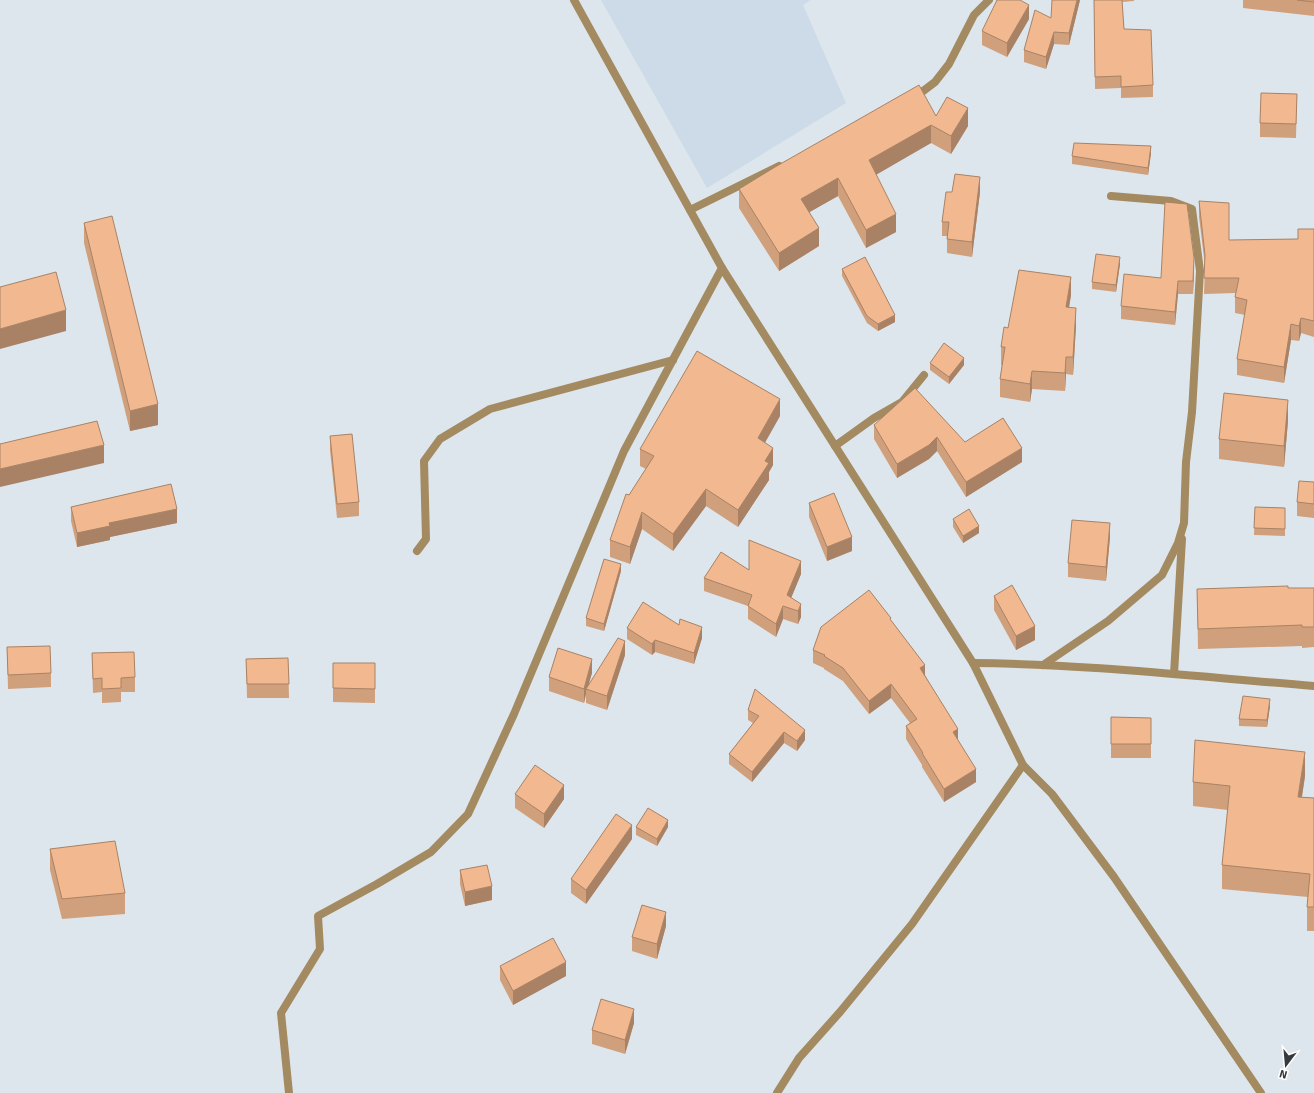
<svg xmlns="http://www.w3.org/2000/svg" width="1314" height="1093" font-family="Signika,sans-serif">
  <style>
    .built { fill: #ccdbe7 }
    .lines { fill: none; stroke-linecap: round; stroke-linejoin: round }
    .minor { stroke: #a48a60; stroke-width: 8 }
    .wall { fill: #d09f7c }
    .shaded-wall { fill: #a98265 }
    .building { fill: #f2b990; stroke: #a98265 }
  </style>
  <rect width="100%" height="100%" fill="#dde6ed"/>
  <polygon class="built" points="601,0 811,0 803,5 846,103 707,188"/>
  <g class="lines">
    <g class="minor">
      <polyline points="574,0 722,268 973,663 1023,765 1052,794 1114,877 1261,1093"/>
      <polyline points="914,98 935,82 949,64 974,15 989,0"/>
      <polyline points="690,210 779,166"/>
      <polyline points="835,446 874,418 902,402 924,375"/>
      <polyline points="417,551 426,539 424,461 440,439 490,409 673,360"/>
      <path d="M 973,663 C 1087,664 1200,677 1314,686"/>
      <polyline points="1043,665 1108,621 1162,575 1178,543 1184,523 1186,462 1192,412 1200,271 1192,209 1171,201 1111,196"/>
      <polyline points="1174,674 1182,539"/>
      <polyline points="289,1093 281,1013 320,949 318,916 377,884 431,852 468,814 514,714 624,451 722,268"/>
      <polyline points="777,1093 799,1058 840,1012 912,924 1023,765"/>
    </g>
  </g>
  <g class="wall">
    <polygon points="1080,0 1069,45 1054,44 1046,69 1024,62 1024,50 1051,18"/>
    <polygon points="1094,0 1134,0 1134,1 1122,2 1124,29 1153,85 1153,97 1121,98 1121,88 1095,89"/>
    <polygon points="1243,0 1314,0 1314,16 1243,8"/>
    <polygon points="1029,19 1007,57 982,45 982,31"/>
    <polygon points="1297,94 1296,138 1260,137 1260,123"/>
    <polygon points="936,116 968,126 951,154 931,143 876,174 896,232 866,248 838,196 809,212 819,246 779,271 739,208 739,189"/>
    <polygon points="1151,153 1148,175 1072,164 1072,156"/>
    <polygon points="952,192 980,192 972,257 947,253 947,236 942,236 942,222"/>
    <polygon points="1199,201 1229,240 1298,239 1314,229 1314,337 1301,333 1299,341 1291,340 1284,383 1237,375 1237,359 1245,315 1235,313 1235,297 1236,293 1204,294 1205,266 1199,217"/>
    <polygon points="84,223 158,425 130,431 84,243"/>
    <polygon points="1120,264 1116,292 1092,289 1092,282"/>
    <polygon points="842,269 895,322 878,331 867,323 842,276"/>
    <polygon points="1194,271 1193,294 1178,294 1175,325 1121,319 1121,306 1161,278"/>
    <polygon points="1071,295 1069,307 1076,326 1073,375 1066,374 1065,391 1032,389 1030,402 1000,397 1000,379 1002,365 1001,365 1001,347 1008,328"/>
    <polygon points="930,363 964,365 949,384 930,370"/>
    <polygon points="780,416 765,442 773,465 769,472 769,480 738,527 706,506 673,551 642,529 630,564 610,557 610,540 629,495 646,469 640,466 640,449"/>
    <polygon points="1288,421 1284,467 1219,459 1219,439"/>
    <polygon points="874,425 965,442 1022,462 966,497 937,451 929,459 897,478 874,439"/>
    <polygon points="330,436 359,502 359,516 337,518 330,450"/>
    <polygon points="1314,482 1314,518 1297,516 1297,502"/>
    <polygon points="809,503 852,551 827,561 809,517"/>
    <polygon points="71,507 177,523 110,537 110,540 77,547 71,521"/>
    <polygon points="1255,507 1285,508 1285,536 1254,535"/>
    <polygon points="953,519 979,533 963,543 953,527"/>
    <polygon points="1110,537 1106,581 1068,577 1068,563"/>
    <polygon points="749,570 801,574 791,598 801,617 798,624 783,619 776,637 748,619 748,606 704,591 704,578"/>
    <polygon points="621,571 604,631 586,626 586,618"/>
    <polygon points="1288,588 1314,588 1314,647 1302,648 1302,646 1198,649 1197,589"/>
    <polygon points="994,596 1035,640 1016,650 994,610"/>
    <polygon points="891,621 925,675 958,740 976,782 944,802 922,767 922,765 906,739 906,726 910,723 891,698 869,714 843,681 824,669 824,668 813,663 813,650"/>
    <polygon points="679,625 702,638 694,664 655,652 652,655 627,639 627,628"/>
    <polygon points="7,647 51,673 51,687 8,689"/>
    <polygon points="92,653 135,677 135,692 121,692 121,702 102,703 102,692 93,693"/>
    <polygon points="625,655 607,710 586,703 586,694 584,703 549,691 549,677 592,673 588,686"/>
    <polygon points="288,658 289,698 247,698 246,659"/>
    <polygon points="333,663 375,663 375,703 333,702"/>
    <polygon points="1270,706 1267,727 1239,726 1239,719"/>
    <polygon points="748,710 805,740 797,751 784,743 752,782 729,764 729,754 753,723 748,720"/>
    <polygon points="1111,717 1151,718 1151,758 1111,758"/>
    <polygon points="1305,776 1302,797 1314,798 1314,931 1307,931 1307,907 1308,897 1222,889 1222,865 1228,810 1193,806 1193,782"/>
    <polygon points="515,794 564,799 544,828 515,808"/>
    <polygon points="636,827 668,827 657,846 636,835"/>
    <polygon points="632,839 586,904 571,893 571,879"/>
    <polygon points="50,849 125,893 125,914 62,919 50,870"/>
    <polygon points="460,870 492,900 465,906 460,884"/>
    <polygon points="666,926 657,959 632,951 632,937"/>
    <polygon points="500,966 566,976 513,1005 500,980"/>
    <polygon points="634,1023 625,1054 592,1044 592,1030"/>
  </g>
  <g class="shaded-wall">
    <polygon points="1077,0 1080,0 1069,45 1069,33"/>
    <polygon points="1029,5 1029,19 1007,57 1007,43"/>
    <polygon points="1054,32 1054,44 1046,69 1046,57"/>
    <polygon points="968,108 968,126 951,154 951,136"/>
    <polygon points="931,125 931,143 869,179 869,160"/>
    <polygon points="1151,146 1151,153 1148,175 1148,168"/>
    <polygon points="980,177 980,192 972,257 972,242"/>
    <polygon points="838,178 838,196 801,217 801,199"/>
    <polygon points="896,214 896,232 866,248 866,230"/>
    <polygon points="819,228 819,246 779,271 779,253"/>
    <polygon points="1120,257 1120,264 1116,292 1116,285"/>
    <polygon points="1194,258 1194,271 1193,294 1193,281"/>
    <polygon points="1071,277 1071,295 1066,325 1066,307"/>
    <polygon points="1178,281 1178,294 1175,325 1175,312"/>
    <polygon points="1076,308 1076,326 1073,375 1073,357"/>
    <polygon points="66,310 66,331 0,349 0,329"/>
    <polygon points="895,315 895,322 878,331 878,324"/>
    <polygon points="1301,318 1301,333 1299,341 1299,326"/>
    <polygon points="1291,324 1291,340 1284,383 1284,367"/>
    <polygon points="1066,357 1066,374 1065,391 1065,373"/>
    <polygon points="964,358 964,365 949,384 949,377"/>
    <polygon points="1032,371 1032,389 1030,402 1030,384"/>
    <polygon points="780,399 780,416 758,455 758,438"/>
    <polygon points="1288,400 1288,421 1284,467 1284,446"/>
    <polygon points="158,404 158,425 130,431 130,411"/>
    <polygon points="937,437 937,451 929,459 897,478 897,464"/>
    <polygon points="104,445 104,463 0,487 0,469"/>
    <polygon points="773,448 773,465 769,472 769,480 738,527 738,510 765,461"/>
    <polygon points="1022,448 1022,462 966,497 966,482"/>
    <polygon points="706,489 706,506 673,551 673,534"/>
    <polygon points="177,509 177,523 110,537 110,540 77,547 77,533 109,523"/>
    <polygon points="642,512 642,529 630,564 630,547"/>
    <polygon points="1110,523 1110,537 1106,581 1106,567"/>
    <polygon points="979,526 979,533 963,543 963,536"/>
    <polygon points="852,537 852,551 827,561 827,547"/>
    <polygon points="801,561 801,574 787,608 787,595"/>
    <polygon points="621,564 621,571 604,631 604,624"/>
    <polygon points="801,604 801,617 798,624 798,611"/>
    <polygon points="783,606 783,619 776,637 776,624"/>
    <polygon points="1035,626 1035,640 1016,650 1016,636"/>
    <polygon points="702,627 702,638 694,664 694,653"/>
    <polygon points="655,640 655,652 652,655 652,644"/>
    <polygon points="625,641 625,655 607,710 607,696"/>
    <polygon points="592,659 592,673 587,690 586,689 586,694 584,703 584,689"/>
    <polygon points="925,665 925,678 920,668"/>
    <polygon points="891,684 891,698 869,714 869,701"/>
    <polygon points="1270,699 1270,706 1267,727 1267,720"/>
    <polygon points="958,729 958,742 953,732"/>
    <polygon points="805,730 805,740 797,751 797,741"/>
    <polygon points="784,732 784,743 752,782 752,772"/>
    <polygon points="1305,752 1305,776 1298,821 1298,797"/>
    <polygon points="976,769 976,782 944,802 944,789"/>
    <polygon points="564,785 564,799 544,828 544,814"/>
    <polygon points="668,820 668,827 657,846 657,839"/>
    <polygon points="632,825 632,839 586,904 586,890"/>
    <polygon points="492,886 492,900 465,906 465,892"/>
    <polygon points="666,912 666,926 657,959 657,944"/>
    <polygon points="566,962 566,976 513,1005 513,991"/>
    <polygon points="634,1009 634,1023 625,1054 625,1040"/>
  </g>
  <g class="building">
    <polygon points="997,0 1020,0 1029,5 1007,43 982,31"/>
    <polygon points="1052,0 1077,0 1069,33 1054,32 1046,57 1024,50 1035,10 1051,18"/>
    <polygon points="1094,0 1122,0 1124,29 1151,30 1153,85 1121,87 1121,76 1095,77"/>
    <polygon points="1297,0 1314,0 1314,2"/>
    <polygon points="919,85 936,116 947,97 968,108 951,136 931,125 869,160 896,214 866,230 838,178 801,199 819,228 779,253 739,189 775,167"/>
    <polygon points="1261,93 1297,94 1296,124 1260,123"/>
    <polygon points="1074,143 1151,146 1148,168 1072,156"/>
    <polygon points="955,174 980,177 972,242 947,239 949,222 942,222 946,192 952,192"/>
    <polygon points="1199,201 1229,203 1229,240 1298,239 1298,229 1314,229 1314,321 1301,318 1299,326 1291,324 1284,367 1237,359 1247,300 1235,297 1239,278 1204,278 1205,255"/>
    <polygon points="1165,202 1187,204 1194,258 1193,281 1178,281 1175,312 1121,306 1124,274 1161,278"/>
    <polygon points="112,216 158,404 130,411 84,223"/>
    <polygon points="1096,254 1120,257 1116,285 1092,282"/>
    <polygon points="865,257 895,315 878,324 867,316 842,269"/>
    <polygon points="1019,270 1071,277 1066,307 1076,308 1073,357 1066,357 1065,373 1032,371 1030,384 1000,379 1005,347 1001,347 1004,327 1008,328"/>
    <polygon points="56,272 66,310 0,329 0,287"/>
    <polygon points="944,343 964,358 949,377 930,363"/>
    <polygon points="697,351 780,399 758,438 773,448 765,461 769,463 738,510 706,489 673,534 642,512 630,547 610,540 626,494 629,495 654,456 640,449"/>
    <polygon points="915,388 965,442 1003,418 1022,448 966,482 937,437 929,445 897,464 874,425"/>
    <polygon points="1224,393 1288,400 1284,446 1219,439"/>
    <polygon points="97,421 104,445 0,469 0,444"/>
    <polygon points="352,434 359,502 337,504 330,436"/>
    <polygon points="1299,481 1314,482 1314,504 1297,502"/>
    <polygon points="171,484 177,509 109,523 110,526 77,533 71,507"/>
    <polygon points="834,493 852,537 827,547 809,503"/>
    <polygon points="1255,507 1285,508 1285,529 1254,528"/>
    <polygon points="969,509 979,526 963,536 953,519"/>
    <polygon points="1072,520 1110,523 1106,567 1068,563"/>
    <polygon points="749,540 801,561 787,595 801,604 798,611 783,606 776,624 748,606 752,595 704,578 721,552 749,570"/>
    <polygon points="604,559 621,564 604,624 586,618"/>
    <polygon points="1012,585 1035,626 1016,636 994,596"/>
    <polygon points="1288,586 1288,588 1314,588 1314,627 1302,627 1302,625 1198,629 1197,589"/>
    <polygon points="869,590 891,618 890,619 925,665 920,668 958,729 953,732 976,769 944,789 922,753 923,753 906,726 917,719 891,684 869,701 843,668 824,656 825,655 813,650 821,627"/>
    <polygon points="643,602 679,625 680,619 702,627 694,653 655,640 652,644 627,628"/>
    <polygon points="618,638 625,641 607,696 586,689"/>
    <polygon points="50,646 51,673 8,675 7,647"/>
    <polygon points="558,648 592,659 584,689 549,677"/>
    <polygon points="134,652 135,677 121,678 121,688 102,689 102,678 93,679 92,653"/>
    <polygon points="288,658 289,684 247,684 246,659"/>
    <polygon points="333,663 375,663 375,689 333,688"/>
    <polygon points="755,689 805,730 797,741 784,732 752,772 729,754 759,716 748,710"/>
    <polygon points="1243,696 1270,699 1267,720 1239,719"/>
    <polygon points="1111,717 1151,718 1151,744 1111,744"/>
    <polygon points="1195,740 1305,752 1298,797 1314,798 1314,907 1307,907 1310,874 1222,865 1230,786 1193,782"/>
    <polygon points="535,765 564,785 544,814 515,794"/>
    <polygon points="648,808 668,820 657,839 636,827"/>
    <polygon points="616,814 632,825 586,890 571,879"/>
    <polygon points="115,841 125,893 62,899 50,849"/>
    <polygon points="487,865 492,886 465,892 460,870"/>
    <polygon points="642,905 666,912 657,944 632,937"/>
    <polygon points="553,938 566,962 513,991 500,966"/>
    <polygon points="601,999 634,1009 625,1040 592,1030"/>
  </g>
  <g transform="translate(1286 1065) rotate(196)" stroke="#ffffff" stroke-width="3" paint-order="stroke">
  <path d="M0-3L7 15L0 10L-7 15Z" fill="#363a3d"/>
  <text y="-6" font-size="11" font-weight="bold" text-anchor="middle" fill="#363a3d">N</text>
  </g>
</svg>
